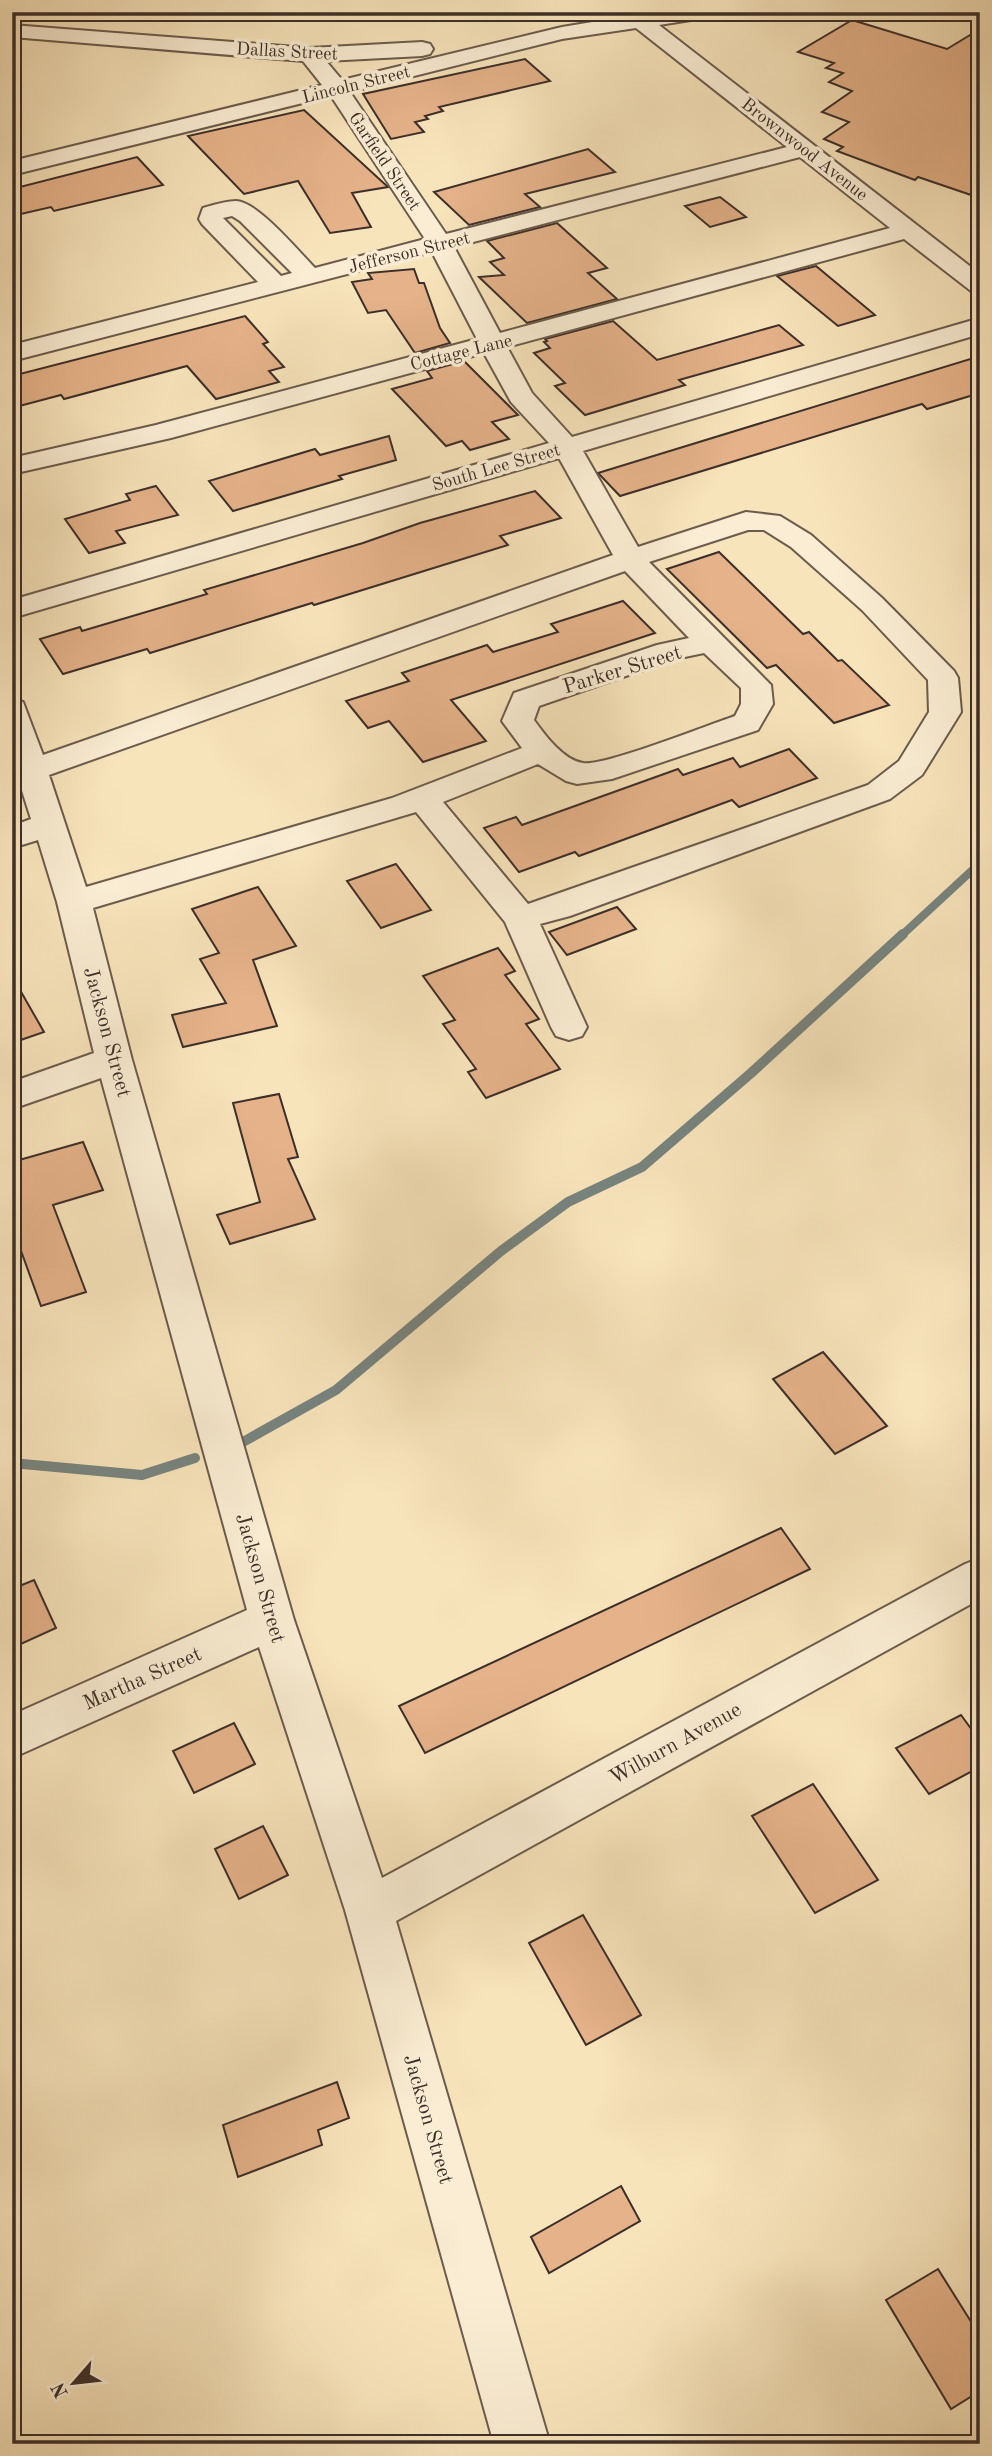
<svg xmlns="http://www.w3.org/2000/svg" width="992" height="2456" font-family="'Old Standard TT',serif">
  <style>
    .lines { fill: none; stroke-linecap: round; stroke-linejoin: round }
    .stream-far1 { stroke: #77847f; stroke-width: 8 }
    .stream { stroke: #77847f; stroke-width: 10 }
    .building { fill: #e5b289; stroke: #3c2f2a; stroke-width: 2 }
    .minor-casing { stroke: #6b5c4e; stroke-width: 4 }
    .minor { fill: #faedd3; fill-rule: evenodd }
    .labels { text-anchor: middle; stroke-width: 7; stroke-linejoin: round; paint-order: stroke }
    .far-street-label { font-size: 18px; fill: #3c2f2a; stroke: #faedd3 }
    .street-label { font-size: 21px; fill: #3c2f2a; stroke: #faedd3 }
  </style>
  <rect width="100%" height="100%" fill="#f8e4bb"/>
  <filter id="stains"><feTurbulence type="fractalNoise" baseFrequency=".00286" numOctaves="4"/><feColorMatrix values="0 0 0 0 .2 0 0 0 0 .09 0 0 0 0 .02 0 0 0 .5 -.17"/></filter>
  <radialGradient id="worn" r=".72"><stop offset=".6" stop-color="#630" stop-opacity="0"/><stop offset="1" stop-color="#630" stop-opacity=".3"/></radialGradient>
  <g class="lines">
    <polyline class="stream-far1" points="901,936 980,863"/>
    <g class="stream">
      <polyline points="243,1442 336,1390 501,1251 568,1202 642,1167 750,1074 903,934"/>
      <polyline points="12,1463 142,1475 195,1458"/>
    </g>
  </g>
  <g class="building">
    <polygon points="852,20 947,49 980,29 980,198 918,177 915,180 837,151 843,147 824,139 849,122 822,112 852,91 829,82 843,73 826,68 834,63 798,52"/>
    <polygon points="525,59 550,81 439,107 443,111 425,116 428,119 415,122 424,132 391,139 363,94"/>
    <polygon points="304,110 388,187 352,193 371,227 330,233 298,181 244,194 188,136"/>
    <polygon points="588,149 615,172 525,194 540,207 469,225 434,192"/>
    <polygon points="137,157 163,185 54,211 51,207 12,216 12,189"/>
    <polygon points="720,197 746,217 710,227 685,206"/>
    <polygon points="557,223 607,268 588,273 617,299 527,323 479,277 504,275 490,262 504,258 487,241"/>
    <polygon points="816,266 875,315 838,326 777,276"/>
    <polygon points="414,269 419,283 424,283 440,328 450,343 415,353 386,310 368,313 352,282 372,279 368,273"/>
    <polygon points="245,316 268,342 263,344 284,367 269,371 279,382 216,399 187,366 64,399 61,395 12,408 12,376"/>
    <polygon points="613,321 657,360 779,325 803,345 679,380 685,385 585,415 555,386 565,383 534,353 550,348 544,342 547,341 545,339"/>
    <polygon points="980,356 980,393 927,409 922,404 620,496 598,473"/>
    <polygon points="464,361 518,415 492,422 509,439 470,450 462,441 446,446 392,389 432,378 427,371"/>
    <polygon points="389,436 396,460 339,476 342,479 233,511 209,481 315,449 320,455"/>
    <polygon points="156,486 178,515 116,531 125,543 89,553 65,519 130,500 126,494"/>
    <polygon points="535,491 561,518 500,536 508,545 314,605 312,603 150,653 147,649 63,674 40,639 80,627 82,631 207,594 204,590 363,543 420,523"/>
    <polygon points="719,552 803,634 809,632 838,661 842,660 889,705 834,723 776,665 767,668 667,569"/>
    <polygon points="623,601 655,633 451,700 486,741 423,762 389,721 368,728 346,701 409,681 402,673 487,645 493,652 558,632 551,624"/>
    <polygon points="789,749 817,778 739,807 732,800 579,856 575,852 519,872 484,828 516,817 522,825 678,769 683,775 733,758 740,767"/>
    <polygon points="396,864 431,910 381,928 347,881"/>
    <polygon points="258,887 296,946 253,960 277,1026 183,1047 172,1015 226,1003 200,959 219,953 192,909"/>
    <polygon points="617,907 636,929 567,955 549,932"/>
    <polygon points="498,948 515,971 505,975 539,1019 526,1024 560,1069 486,1098 468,1072 476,1069 443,1024 455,1020 423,976"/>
    <polygon points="12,976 44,1032 12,1043"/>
    <polygon points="279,1094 298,1157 288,1159 315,1219 230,1244 217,1215 260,1202 233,1103"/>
    <polygon points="83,1142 103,1190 53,1205 86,1292 41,1306 12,1226 12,1162"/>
    <polygon points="823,1352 887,1426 835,1454 773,1379"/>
    <polygon points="781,1528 810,1569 425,1753 399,1706"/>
    <polygon points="34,1580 56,1628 12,1648 12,1589"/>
    <polygon points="961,1715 980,1741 980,1767 929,1794 896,1748"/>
    <polygon points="234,1723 255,1764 194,1793 173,1751"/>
    <polygon points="813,1784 878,1880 815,1913 752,1816"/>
    <polygon points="263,1826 288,1875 239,1899 215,1849"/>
    <polygon points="583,1915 641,2015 586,2045 529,1943"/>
    <polygon points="337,2082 349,2118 318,2130 322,2145 238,2177 223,2125"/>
    <polygon points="621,2186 640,2221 549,2273 531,2237"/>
    <polygon points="938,2269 980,2336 980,2391 951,2409 886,2300"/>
  </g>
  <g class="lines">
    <g class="minor-casing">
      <path id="minor" d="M 619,12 L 712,12 L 710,17 L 659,25 L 980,274 L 980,293 L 971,291 L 904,239 L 507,347 L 532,393 L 572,437 L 980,318 L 980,334 L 583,451 L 638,547 L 746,512 L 780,516 L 811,535 L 882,598 L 954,671 L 958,678 L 961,712 L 922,775 L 890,799 L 570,916 L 540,924 L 587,1027 L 582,1036 L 569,1040 L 556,1036 L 551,1027 L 505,922 L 416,812 L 93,908 L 132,1060 L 294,1620 L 382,1878 L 965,1564 L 980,1558 L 980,1599 L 396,1921 L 550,2444 L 494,2444 L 345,1910 L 259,1647 L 12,1758 L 12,1715 L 247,1610 L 101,1078 L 12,1109 L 12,1082 L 94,1053 L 57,902 L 38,840 L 12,848 L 12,826 L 31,819 L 12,759 L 12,699 L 23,702 L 43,755 L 613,555 L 559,458 L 12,618 L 12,600 L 549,443 L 511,402 L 484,353 L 171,438 L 12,474 L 12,458 L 156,425 L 477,339 L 432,252 L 12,361 L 12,345 L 258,282 L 202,224 L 199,219 L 203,208 C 213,205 226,201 236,201 C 257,201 299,252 315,268 L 425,239 L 331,96 L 12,175 L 12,161 L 322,85 L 303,61 L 12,37 L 12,25 L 310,48 L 422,42 L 430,44 L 433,49 L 430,54 L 422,56 L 326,61 L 342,80 L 562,27 L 623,17 ZM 636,28 L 787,147 L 446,234 L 350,92 L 562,39 ZM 800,157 L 890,228 L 500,333 L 454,247 ZM 232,216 L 240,221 L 292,273 L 281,276 L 223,218 ZM 748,530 L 764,530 L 791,547 L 862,610 L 928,680 L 929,712 L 899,761 L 868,785 L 528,904 L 443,802 L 538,764 L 566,781 L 577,784 L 612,779 L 758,730 L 773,704 L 771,685 L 649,562 ZM 625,571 L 689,638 L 657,645 L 514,693 L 502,721 L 522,748 L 392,798 L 86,887 L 49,775 ZM 704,653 L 741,688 L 741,704 L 735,716 C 708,725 603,767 583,763 C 563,760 545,735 534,720 L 539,706 L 675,659 Z"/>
    </g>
    <use href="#minor" class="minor"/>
  </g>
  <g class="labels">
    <g class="far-street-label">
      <text transform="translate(287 51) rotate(3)" y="6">Dallas Street</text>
      <text transform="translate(356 84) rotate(-14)" y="6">Lincoln Street</text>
      <text transform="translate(805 149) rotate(38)" y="6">Brownwood Avenue</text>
      <text transform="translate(385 161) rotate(56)" y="6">Garfield Street</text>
      <text transform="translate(409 252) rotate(-14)" y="6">Jefferson Street</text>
      <text transform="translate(461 352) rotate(-14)" y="6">Cottage Lane</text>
      <text transform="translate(496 467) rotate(-16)" y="6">South Lee Street</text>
    </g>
    <g class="street-label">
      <text transform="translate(622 669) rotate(-17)" y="7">Parker Street</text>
      <text transform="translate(108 1032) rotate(75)" y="7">Jackson Street</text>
      <text transform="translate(261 1578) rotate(74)" y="7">Jackson Street</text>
      <text transform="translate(142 1678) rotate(-24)" y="7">Martha Street</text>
      <text transform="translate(675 1743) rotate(-29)" y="7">Wilburn Avenue</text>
      <text transform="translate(429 2119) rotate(74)" y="7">Jackson Street</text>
    </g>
  </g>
  <rect width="992" height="2456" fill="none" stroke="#f8e4bb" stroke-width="42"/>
  <rect x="14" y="14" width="964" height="2428" fill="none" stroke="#3c2f2a" stroke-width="3.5"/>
  <rect x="21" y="21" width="950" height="2414" fill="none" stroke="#3c2f2a" stroke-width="2"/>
  <g transform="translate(74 2383) rotate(242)" stroke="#faedd3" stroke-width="5" paint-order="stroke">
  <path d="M0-5L12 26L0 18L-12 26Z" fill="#3c2f2a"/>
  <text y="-10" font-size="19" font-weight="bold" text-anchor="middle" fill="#3c2f2a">N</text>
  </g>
  <rect width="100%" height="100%" filter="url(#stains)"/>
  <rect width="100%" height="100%" fill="url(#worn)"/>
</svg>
